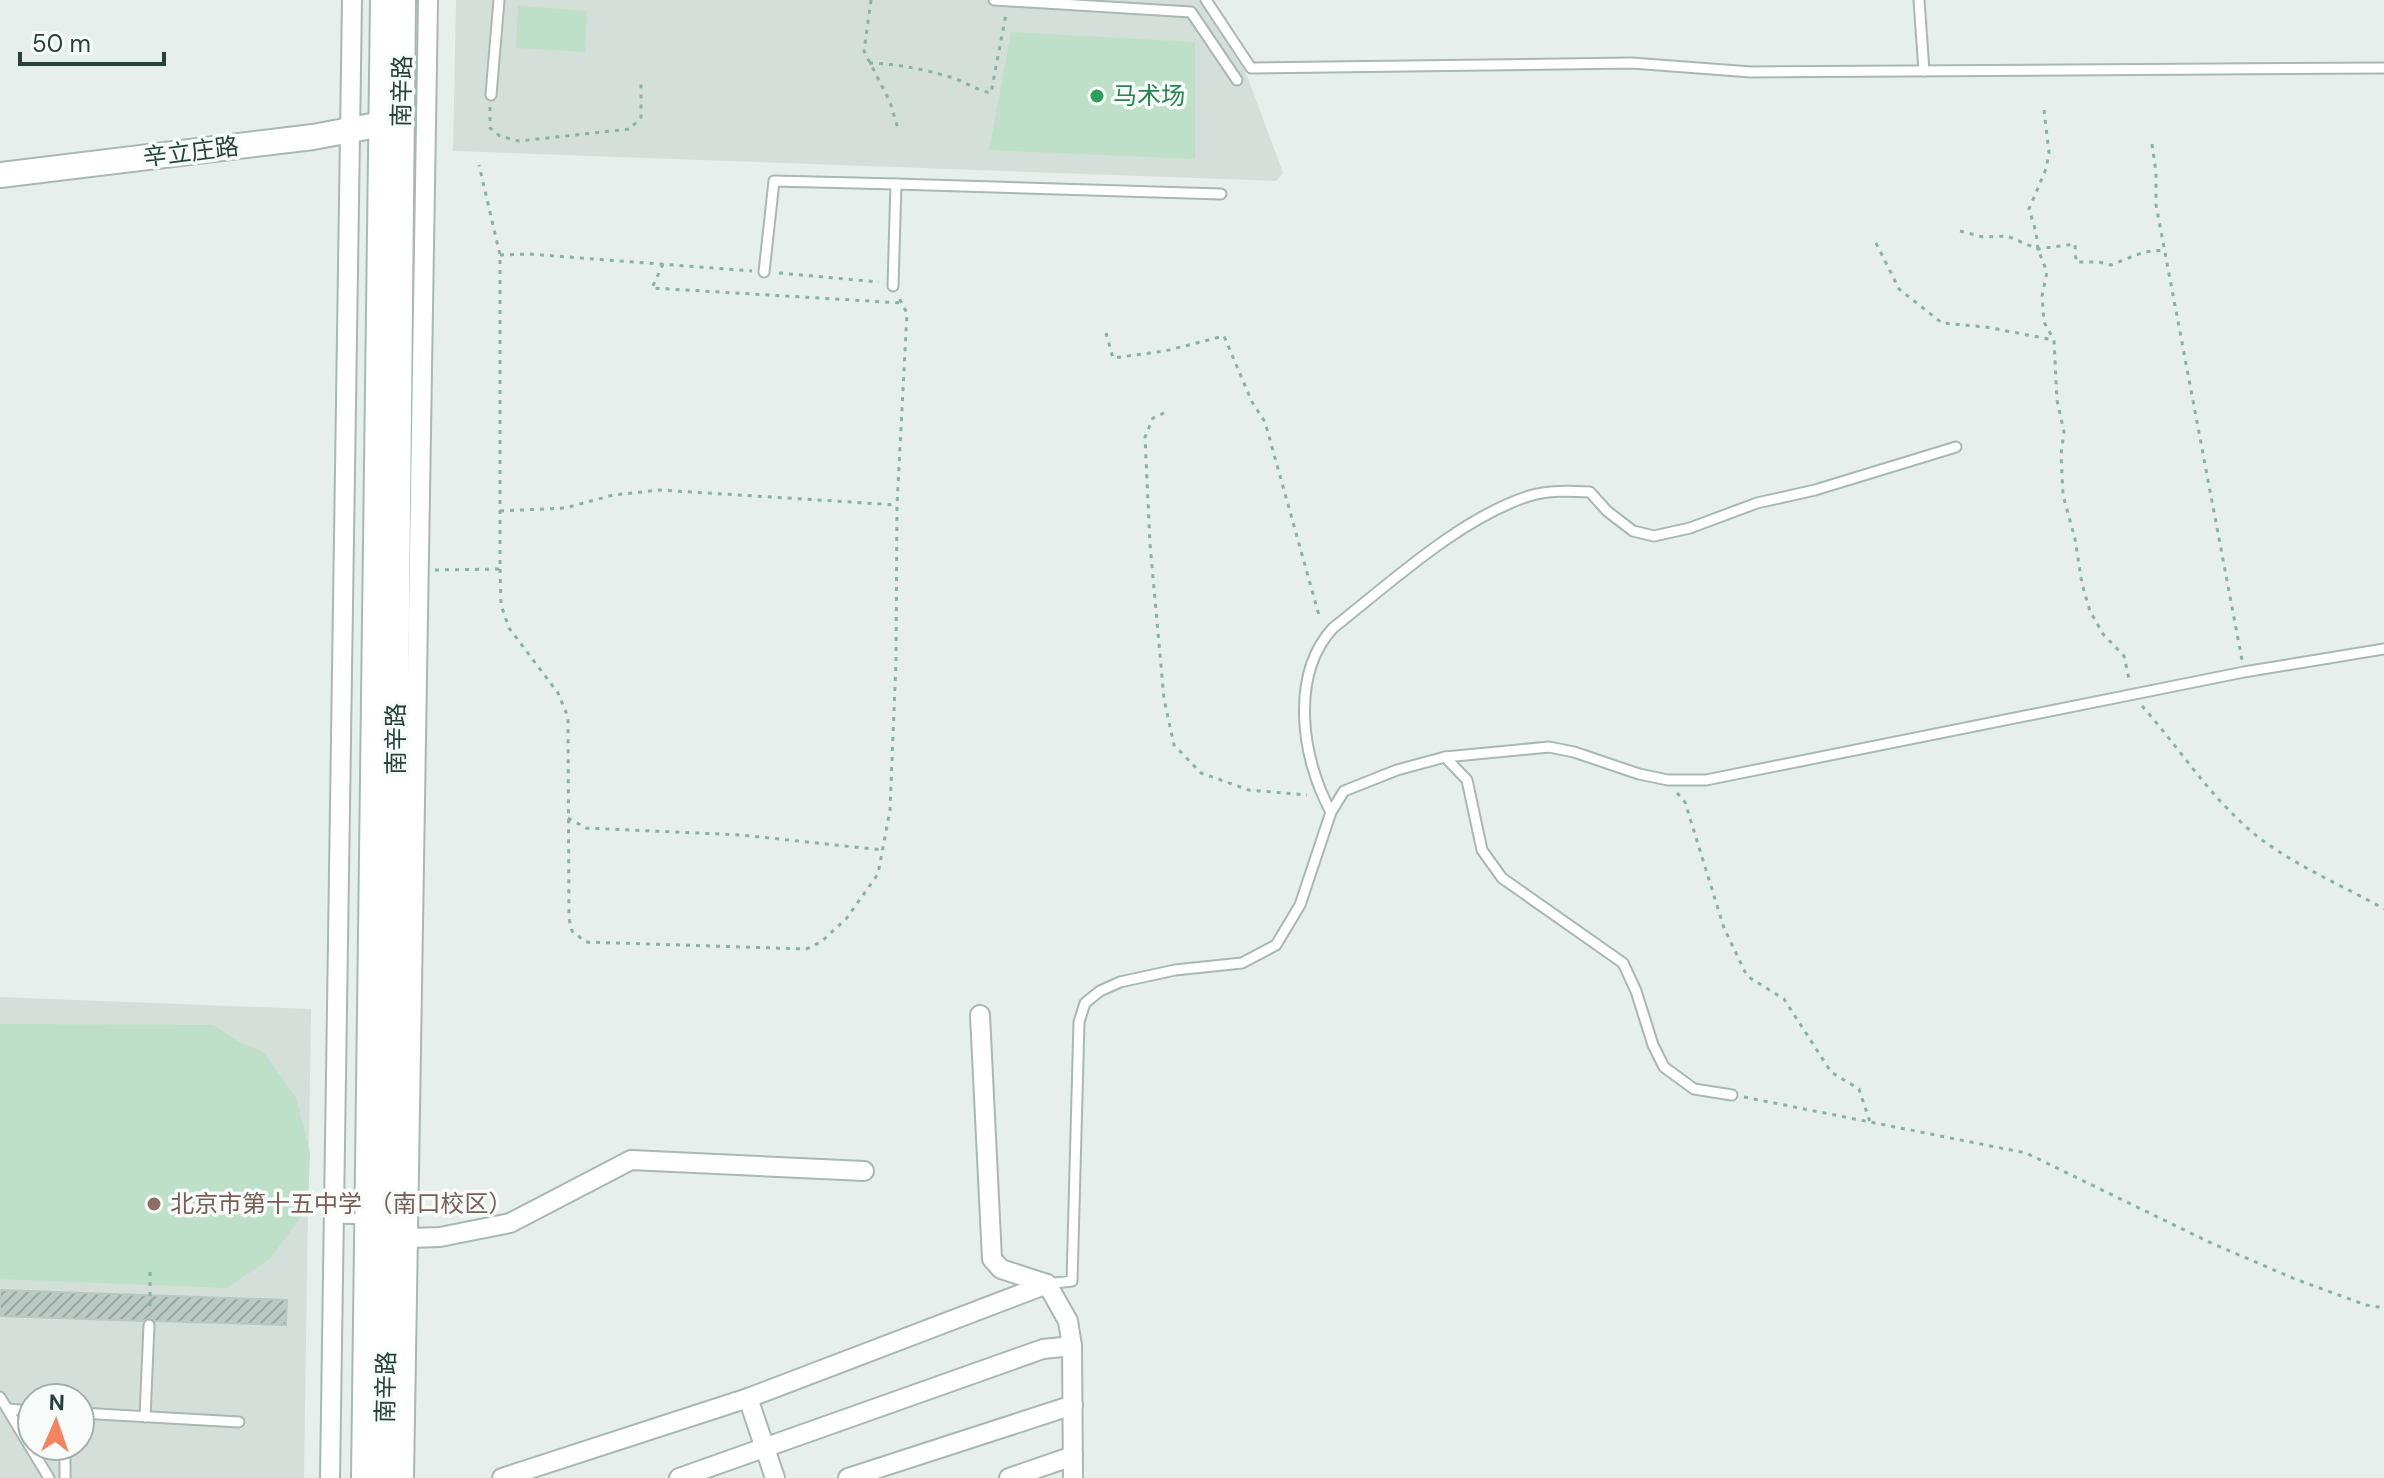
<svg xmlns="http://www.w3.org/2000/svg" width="2384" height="1478" font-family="'DM Sans','Noto Sans SC',sans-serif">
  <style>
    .built { fill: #d4dfda; fill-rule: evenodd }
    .pitch { fill: #bfe0c8 }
    .building { fill: url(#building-hatch); stroke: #b8c9c2; stroke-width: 2 }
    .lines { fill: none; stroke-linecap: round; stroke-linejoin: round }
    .service-casing { stroke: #a8b8b2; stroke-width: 13 }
    .minor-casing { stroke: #a8b8b2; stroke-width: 22 }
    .tertiary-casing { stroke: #a8b8b2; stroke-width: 28 }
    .secondary-casing { stroke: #a4bbb3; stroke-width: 28 }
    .path { stroke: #86b3a5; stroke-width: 3; stroke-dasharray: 4 6; stroke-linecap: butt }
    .service { stroke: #fff; stroke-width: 9 }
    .minor { stroke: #fff; stroke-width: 18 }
    .tertiary { stroke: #fff; stroke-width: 24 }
    .secondary { stroke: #fff; stroke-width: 24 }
    .leisure-dot { fill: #2e9e5b; stroke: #f7fbf9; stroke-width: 3 }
    .education-dot { fill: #8d6e63; stroke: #f7fbf9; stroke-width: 3 }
    .labels { text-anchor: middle; stroke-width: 7; stroke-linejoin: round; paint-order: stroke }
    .street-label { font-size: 24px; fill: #24423a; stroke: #f7fbf9 }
    .leisure-label { font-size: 24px; fill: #27864d; stroke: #f7fbf9; text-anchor: start }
    .education-label { font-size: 24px; fill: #785e54; stroke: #f7fbf9; text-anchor: start }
  </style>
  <defs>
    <pattern id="building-hatch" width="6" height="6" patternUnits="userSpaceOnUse" patternTransform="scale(2)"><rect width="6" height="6" fill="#bbcac4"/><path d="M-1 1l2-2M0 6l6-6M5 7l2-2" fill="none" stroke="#98a6a0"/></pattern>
  </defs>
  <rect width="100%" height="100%" fill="#e6efeb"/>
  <g class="built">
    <polygon points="456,0 1199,0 1246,73 1283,173 1276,181 453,151"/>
    <path d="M 0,997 L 311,1009 L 304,1478 L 0,1478 ZM 32,1398 L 80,1398 L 80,1446 L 32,1446 Z"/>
  </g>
  <g class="pitch">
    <polygon points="518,6 587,11 585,52 516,48"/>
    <polygon points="1011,32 1195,42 1195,159 989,150"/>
    <polygon points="0,1024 213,1025 238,1041 263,1052 296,1097 310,1153 308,1207 271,1258 227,1288 0,1279"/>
  </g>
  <polygon class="building" points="0,1290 287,1300 286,1325 155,1321 149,1318 143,1321 0,1316"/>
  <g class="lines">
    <g class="service-casing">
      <g id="service">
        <polyline points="994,0 1191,12 1237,80"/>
        <polyline points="1206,0 1251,68 1632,63 1751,72 2384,68"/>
        <polyline points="1919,0 1924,71"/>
        <polyline points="491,95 499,0"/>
        <polyline points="764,272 774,181 896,184"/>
        <polyline points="893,286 896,184 1221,194"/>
        <polyline points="1445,757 1467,780 1482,850 1502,878 1623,963 1636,991 1653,1045 1664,1067 1694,1089 1732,1095"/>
        <path d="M 1331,812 C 1302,760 1289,676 1333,628 C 1389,584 1460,518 1529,496 C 1548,490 1570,491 1590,492 L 1607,511 L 1633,531 L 1654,536 L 1690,528 L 1757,503 L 1815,490 L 1956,447"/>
        <polyline points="335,1218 368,1219"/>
        <polyline points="1047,1284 1072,1281 1079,1022 1085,1003 1100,991 1120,982 1175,970 1242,963 1276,945 1300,905 1331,812 1344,791 1397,770 1445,757 1549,747 1574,752 1639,774 1668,780 1706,780 2244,672 2384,649"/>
        <polyline points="0,1397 49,1478"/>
        <polyline points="8,1409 32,1411"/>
        <polyline points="80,1413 239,1422"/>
        <polyline points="145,1417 149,1325"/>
        <polyline points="65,1478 65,1446"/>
      </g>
    </g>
    <g class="minor-casing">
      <g id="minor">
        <polyline points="980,1015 992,1259 1001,1269 1047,1284 1068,1321 1072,1346 1073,1478"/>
        <polyline points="409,1238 440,1237 510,1223 631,1160 864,1171"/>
        <polyline points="748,1398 775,1478"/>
        <polyline points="330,1478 352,0"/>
        <polyline points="404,1478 428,0"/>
        <polyline points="502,1478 748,1398 1047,1284"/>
        <polyline points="679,1478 1043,1349 1072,1346"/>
        <polyline points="848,1478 1073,1405"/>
        <polyline points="1009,1478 1073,1456"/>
      </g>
    </g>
    <g class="tertiary-casing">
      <polyline id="tertiary" points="0,175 313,137 382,124"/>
    </g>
    <g class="secondary-casing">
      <g id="secondary">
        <polyline points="364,1478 383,0"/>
        <polyline points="384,1478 392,1116 403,0"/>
      </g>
    </g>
    <g class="path">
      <polyline points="871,0 864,51 890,102 899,132"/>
      <path d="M 869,63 C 897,64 923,69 950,77 C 964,81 976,90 991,93 L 1006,14"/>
      <polyline points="490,107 490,128 500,136 519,141 630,129 641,117 641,84"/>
      <polyline points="2044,110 2049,153 2046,169 2029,209 2036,232 2038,249 2047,272 2042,296 2044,322 2054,340"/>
      <polyline points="2152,144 2156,172 2156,205 2242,660"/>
      <polyline points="1960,231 1983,237 2007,236 2038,249 2075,244 2076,262 2099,262 2111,265 2144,252 2165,250"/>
      <polyline points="1876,243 1899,289 1942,323 1986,327 2054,340 2057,400 2064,432 2061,454 2063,495 2075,539 2082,584 2090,611 2103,634 2124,656 2129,679"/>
      <polyline points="500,255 529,254 752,271"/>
      <polyline points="663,264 652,288 902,303"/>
      <polyline points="779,273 879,282"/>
      <polyline points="1106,333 1113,358 1165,351 1224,336 1252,402 1265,422 1320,619"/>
      <polyline points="1164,413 1153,418 1145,437 1150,544 1164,699 1174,745 1201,773 1249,790 1307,795"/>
      <polyline points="500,511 565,508 613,495 660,490 897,505"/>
      <polyline points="500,569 501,605 509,628 558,693 568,717 569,919 572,931 586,942 806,949 821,942 846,919 878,874 890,810 896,661 897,505 907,313 899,298"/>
      <polyline points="435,570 500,569 500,255 479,165"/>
      <path d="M 2142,706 C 2176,744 2204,788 2242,823 C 2282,861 2337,882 2384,909"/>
      <polyline points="1677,793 1685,802 1724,928 1747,976 1784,999 1831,1072 1859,1089 1870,1122"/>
      <polyline points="568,818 586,828 741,835 883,850"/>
      <polyline points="1744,1097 2026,1153 2209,1242 2295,1279 2366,1305 2384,1308"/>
      <polyline points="150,1306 150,1271"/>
    </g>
    <use href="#service" class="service"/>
    <use href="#minor" class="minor"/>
    <use href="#tertiary" class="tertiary"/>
    <use href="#secondary" class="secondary"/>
  </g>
  <circle class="leisure-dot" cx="1097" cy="96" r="8"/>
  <circle class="education-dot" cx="154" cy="1204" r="8"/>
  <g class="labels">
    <g class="street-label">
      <text transform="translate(402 91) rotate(-89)" y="8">南辛路</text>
      <text transform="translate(191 152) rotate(-7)" y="8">辛立庄路</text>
      <text transform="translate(396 739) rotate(-90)" y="8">南辛路</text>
      <text transform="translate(386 1387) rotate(-89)" y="8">南辛路</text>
    </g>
    <g class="leisure-label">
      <text x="1113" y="104">马术场</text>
    </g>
    <g class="education-label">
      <text x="170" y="1212">北京市第十五中学 （南口校区）</text>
    </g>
  </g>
  <g transform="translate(56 1422) rotate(2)"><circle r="38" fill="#f7fbf9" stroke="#a3b1ad" stroke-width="2"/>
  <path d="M0-6L14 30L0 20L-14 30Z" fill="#f4845f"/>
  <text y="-12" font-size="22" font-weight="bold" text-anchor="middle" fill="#24423a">N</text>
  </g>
  <path d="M20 52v12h144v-12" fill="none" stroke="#24423a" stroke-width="4"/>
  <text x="32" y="52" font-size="24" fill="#24423a" stroke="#f7fbf9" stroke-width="6" paint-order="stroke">50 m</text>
</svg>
